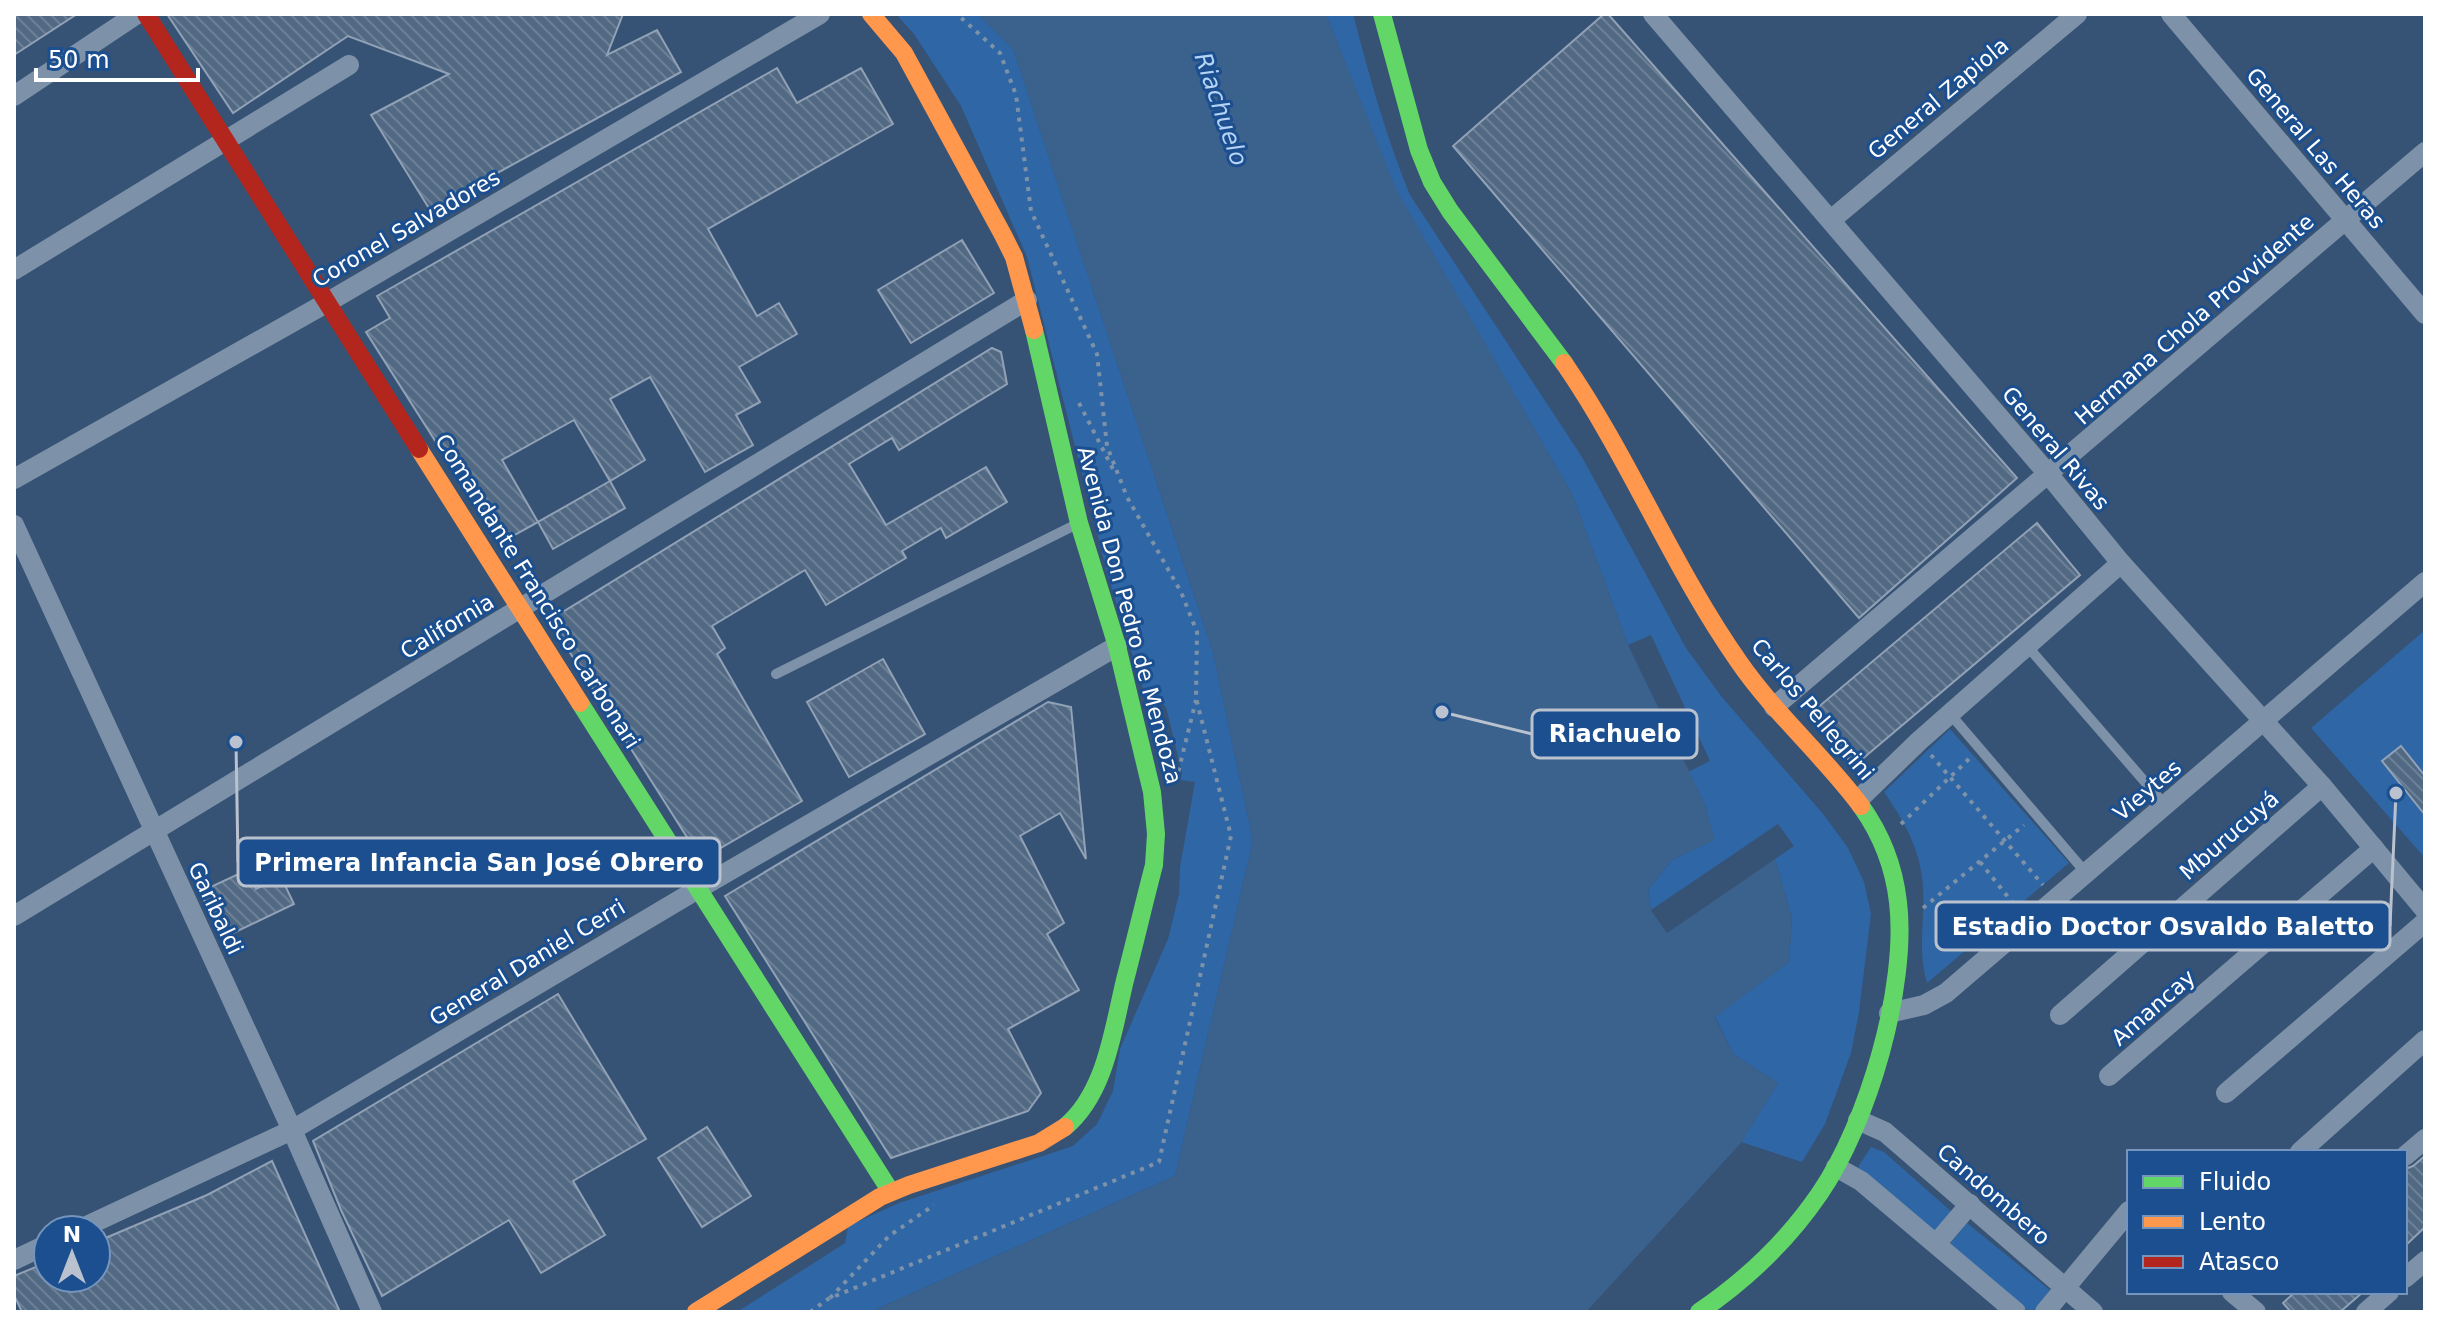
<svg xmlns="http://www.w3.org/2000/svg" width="2439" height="1326" font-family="'DejaVu Sans',sans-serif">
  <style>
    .green { fill: #2f66a5 }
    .water { fill: #3b618d }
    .building { fill: url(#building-back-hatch); stroke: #92a2b6; stroke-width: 2 }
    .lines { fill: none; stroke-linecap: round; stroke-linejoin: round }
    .path { stroke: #7d92a8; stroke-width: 4; stroke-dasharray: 4 6; stroke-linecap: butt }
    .lane { stroke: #7d92a8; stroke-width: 10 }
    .street { stroke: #7d92a8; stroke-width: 20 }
    .fast { stroke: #63d668; stroke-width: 18 }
    .slow { stroke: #ff974d; stroke-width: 18 }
    .jam { stroke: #b3261e; stroke-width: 18 }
    .labels { text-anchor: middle; stroke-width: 6; stroke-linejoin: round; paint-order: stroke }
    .street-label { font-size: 22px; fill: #fff; stroke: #1b4f8f }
    .water-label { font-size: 24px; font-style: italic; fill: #b5d3f5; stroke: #1b4f8f }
    .leader { fill: none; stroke: #b9c2ce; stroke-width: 3 }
    .callout-dot { fill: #b9c2ce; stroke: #1b4f8f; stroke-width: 3 }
    .callout { fill: #1b4f8f; stroke: #b9c2ce; stroke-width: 3 }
    .callout-label { font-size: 24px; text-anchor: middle; font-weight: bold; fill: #fff }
  </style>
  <defs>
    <pattern id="building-back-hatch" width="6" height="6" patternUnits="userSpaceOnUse" patternTransform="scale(2)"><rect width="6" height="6" fill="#526984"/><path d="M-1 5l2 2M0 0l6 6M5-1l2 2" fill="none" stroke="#6c8096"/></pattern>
  </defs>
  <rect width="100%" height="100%" fill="#365274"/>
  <g class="green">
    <polygon points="896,14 978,14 1013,49 1213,652 1253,841 1175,1176 870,1312 737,1312 845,1243 848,1226 899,1203 1073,1146 1097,1124 1113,1091 1120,1049 1168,939 1179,894 1180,867 1195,782 1180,780 1182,773 1166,707 1143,688 1108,576 1027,257 961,106 914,34"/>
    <path d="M 1326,14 L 1353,14 C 1369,75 1386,137 1410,195 L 1582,457 L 1686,648 L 1721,696 L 1824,815 L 1848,848 L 1864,882 L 1871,914 L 1859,1012 L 1851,1053 L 1825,1124 L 1802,1162 L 1741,1142 L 1778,1083 L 1733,1054 L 1715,1016 L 1789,962 L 1792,918 L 1775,859 L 1794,846 L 1778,824 L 1651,910 L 1648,890 L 1672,860 L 1714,840 L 1705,804 L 1688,772 L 1710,761 L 1651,635 L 1628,645 L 1572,494 L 1395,189 Z"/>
    <polygon points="2425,630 2425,858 2311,728"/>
    <path d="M 1950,729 L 2069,863 L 1927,983 C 1916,948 1927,912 1922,877 C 1918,845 1902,818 1884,792 Z"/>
    <polygon points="1871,1147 1884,1152 1953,1213 1935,1236 1858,1167"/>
    <polygon points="1967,1223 2051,1291 2034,1312 2030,1312 1948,1246"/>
  </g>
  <polygon class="water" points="978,14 1326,14 1396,189 1572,494 1628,645 1705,804 1715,840 1672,860 1648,890 1651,910 1667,933 1775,859 1792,918 1789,962 1715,1017 1733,1054 1778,1083 1741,1143 1586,1312 870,1312 1175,1176 1253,841 1213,652 1013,49"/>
  <g class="building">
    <polygon points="14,14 77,14 14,55"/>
    <polygon points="167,14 623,14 607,55 657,30 681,72 430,210 371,115 449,74 348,36 233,113"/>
    <polygon points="1604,14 1608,14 2017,478 1859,618 1453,146"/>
    <polygon points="777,68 797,103 861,68 893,124 708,229 757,316 779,303 797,334 739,367 760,402 736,415 753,445 705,472 650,377 610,399 645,460 610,481 574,420 502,460 538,522 500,543 366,332 390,318 377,296"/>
    <polygon points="962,240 994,293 911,343 878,290"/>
    <polygon points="992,348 1001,352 1007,384 899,450 892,438 849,464 886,525 986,467 1007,502 946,538 941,528 902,551 906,558 826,605 805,570 712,626 725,648 717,654 802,801 705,857 697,853 555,629 558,615"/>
    <polygon points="610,481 625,508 553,549 538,522"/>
    <polygon points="2037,523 2080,575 1854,766 1810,714"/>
    <polygon points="883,659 925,734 849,777 807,702"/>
    <polygon points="1048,702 1071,707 1086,859 1060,813 1020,836 1064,923 1047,934 1079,990 1008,1029 1041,1093 1028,1111 891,1158 725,896"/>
    <polygon points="2401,746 2425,776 2425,815 2382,761"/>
    <polygon points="247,870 256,889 281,877 294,904 223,938 200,892"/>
    <polygon points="558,994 646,1139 573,1181 605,1235 541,1273 509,1220 382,1296 341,1210 313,1141"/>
    <polygon points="707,1127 751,1196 702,1227 658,1158"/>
    <polygon points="2425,1156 2425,1227 2405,1246 2405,1169 2413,1166"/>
    <polygon points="272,1161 340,1312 22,1312 14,1295 14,1276 48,1262 48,1278 96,1278 96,1242 207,1195"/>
    <polygon points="2295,1292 2363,1292 2340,1312 2291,1312 2283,1303"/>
  </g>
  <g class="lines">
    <g class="path">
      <polyline points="1079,403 1115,473"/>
      <polyline points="1931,755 2043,885"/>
      <polyline points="1176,781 1196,700"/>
      <polyline points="1901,824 1970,758"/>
      <polyline points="1980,862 2016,907"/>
      <polyline points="1923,908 2024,825"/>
      <polyline points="830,1298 889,1236 934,1205"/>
      <polyline points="810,1312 828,1299 1159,1162 1231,836 1196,698 1197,632 1181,592 1127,497 1107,446 1097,354 1031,211 1016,95 1000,53 957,14"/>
    </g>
    <g class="lane">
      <polyline points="2028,647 2165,805"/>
      <polyline points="776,674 1077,524"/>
      <polyline points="1951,715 2086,873"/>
    </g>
    <g class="street">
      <polyline points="1653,14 2049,475 2121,563 2322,786 2425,910"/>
      <polyline points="2171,14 2425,314"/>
      <polyline points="14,96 137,14"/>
      <polyline points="1831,220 2077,14"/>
      <polyline points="14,270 349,65"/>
      <polyline points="14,479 328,302 820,14"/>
      <polyline points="14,525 292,1130 372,1312"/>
      <polyline points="1774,707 2425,152"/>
      <polyline points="1858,800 1919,741 2121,563"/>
      <polyline points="14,916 1027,300"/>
      <polyline points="1889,1013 1924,1005 1946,993 2425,582"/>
      <polyline points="2060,1015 2322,786"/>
      <polyline points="2109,1076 2374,848"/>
      <polyline points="2226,1093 2425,922"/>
      <polyline points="1858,1120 1885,1132 2093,1312"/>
      <polyline points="2300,1152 2425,1040"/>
      <polyline points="2405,1156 2425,1139"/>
      <polyline points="1836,1167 1861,1181 2016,1312"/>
      <polyline points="78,1230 292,1130 698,889 1117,646"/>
      <polyline points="1936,1244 1970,1204"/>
      <polyline points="14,1260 48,1244"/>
      <polyline points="2405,1278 2425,1261"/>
      <polyline points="2232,1292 2256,1312"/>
      <polyline points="2045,1312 2129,1211"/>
      <polyline points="2366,1312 2389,1292"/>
    </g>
    <g class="fast">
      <polyline points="1382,14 1419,150 1432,182 1450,211 1564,363"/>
      <path d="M 1034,330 L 1079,523 L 1117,646 L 1152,792 L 1156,834 L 1154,865 C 1144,903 1135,942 1125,980 C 1113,1029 1106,1093 1065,1127"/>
      <polyline points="580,703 891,1192"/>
      <path d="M 1699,1312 C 1746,1280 1788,1240 1820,1193 C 1868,1123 1908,986 1898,902 C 1894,867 1881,834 1861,806"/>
    </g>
    <g class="slow">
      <polyline points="871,14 904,53 1003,235 1014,257 1034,330"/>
      <path d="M 1564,363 C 1630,459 1673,568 1739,662 C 1775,714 1823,755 1861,806"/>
      <polyline points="419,449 580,703"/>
      <polyline points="696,1312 880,1197 909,1185 1039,1143 1065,1127"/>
    </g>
    <polyline class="jam" points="146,14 419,449"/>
  </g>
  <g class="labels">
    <g class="street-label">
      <text transform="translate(1938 98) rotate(-40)" y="8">General Zapiola</text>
      <text transform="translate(2316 148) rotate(50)" y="8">General Las Heras</text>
      <text transform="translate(406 228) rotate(-30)" y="8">Coronel Salvadores</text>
      <text transform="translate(2194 319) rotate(-41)" y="8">Hermana Chola Provvidente</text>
      <text transform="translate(2056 448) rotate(50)" y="8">General Rivas</text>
      <text transform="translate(538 591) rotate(58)" y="8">Comandante Francisco Carbonari</text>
      <text transform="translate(1130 615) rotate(75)" y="8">Avenida Don Pedro de Mendoza</text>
      <text transform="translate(447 626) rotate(-31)" y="8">California</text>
      <text transform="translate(1813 709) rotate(50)" y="8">Carlos Pellegrini</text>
      <text transform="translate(2147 790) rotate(-40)" y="8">Vieytes</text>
      <text transform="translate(2229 835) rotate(-41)" y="8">Mburucuyá</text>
      <text transform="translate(216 908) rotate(65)" y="8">Garibaldi</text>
      <text transform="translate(527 962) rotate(-31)" y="8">General Daniel Cerri</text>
      <text transform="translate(2153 1007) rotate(-41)" y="8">Amancay</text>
      <text transform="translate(1994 1194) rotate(41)" y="8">Candombero</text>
    </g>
    <g class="water-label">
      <text transform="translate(1221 109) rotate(71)" y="8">Riachuelo</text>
    </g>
  </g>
  <path class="leader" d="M1442 712L1532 734M236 742L238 862M2396 793L2390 926"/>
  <g class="callout-dot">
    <circle cx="1442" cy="712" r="8"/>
    <circle cx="236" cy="742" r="8"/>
    <circle cx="2396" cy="793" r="8"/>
  </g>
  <g class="callout">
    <rect x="1532" y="710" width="165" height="48" rx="8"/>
    <rect x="238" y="838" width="482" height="48" rx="8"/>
    <rect x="1936" y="902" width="454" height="48" rx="8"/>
  </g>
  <g class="callout-label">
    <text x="1615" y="742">Riachuelo</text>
    <text x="479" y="871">Primera Infancia San José Obrero</text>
    <text x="2163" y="935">Estadio Doctor Osvaldo Baletto</text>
  </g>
  <rect width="2439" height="1326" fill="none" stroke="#ffffff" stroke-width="32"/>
  <rect x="2127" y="1150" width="280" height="144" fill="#1b4f8f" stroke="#7695bc" stroke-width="2"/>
  <rect x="2143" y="1176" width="40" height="12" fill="#63d668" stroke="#7695bc" stroke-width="2"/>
  <text x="2199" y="1190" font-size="24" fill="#ffffff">Fluido</text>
  <rect x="2143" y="1216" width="40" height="12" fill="#ff974d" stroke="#7695bc" stroke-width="2"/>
  <text x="2199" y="1230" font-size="24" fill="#ffffff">Lento</text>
  <rect x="2143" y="1256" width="40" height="12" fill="#b3261e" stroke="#7695bc" stroke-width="2"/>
  <text x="2199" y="1270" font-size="24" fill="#ffffff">Atasco</text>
  <g transform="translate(72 1254)"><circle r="38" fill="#1b4f8f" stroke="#7695bc" stroke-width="2"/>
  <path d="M0-6L14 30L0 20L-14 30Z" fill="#b9c2ce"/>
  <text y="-12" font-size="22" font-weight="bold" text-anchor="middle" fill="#ffffff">N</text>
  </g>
  <path d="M36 68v12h162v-12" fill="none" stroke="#ffffff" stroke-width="4"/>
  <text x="48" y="68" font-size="24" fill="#ffffff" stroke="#1b4f8f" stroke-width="6" paint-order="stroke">50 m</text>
</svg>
